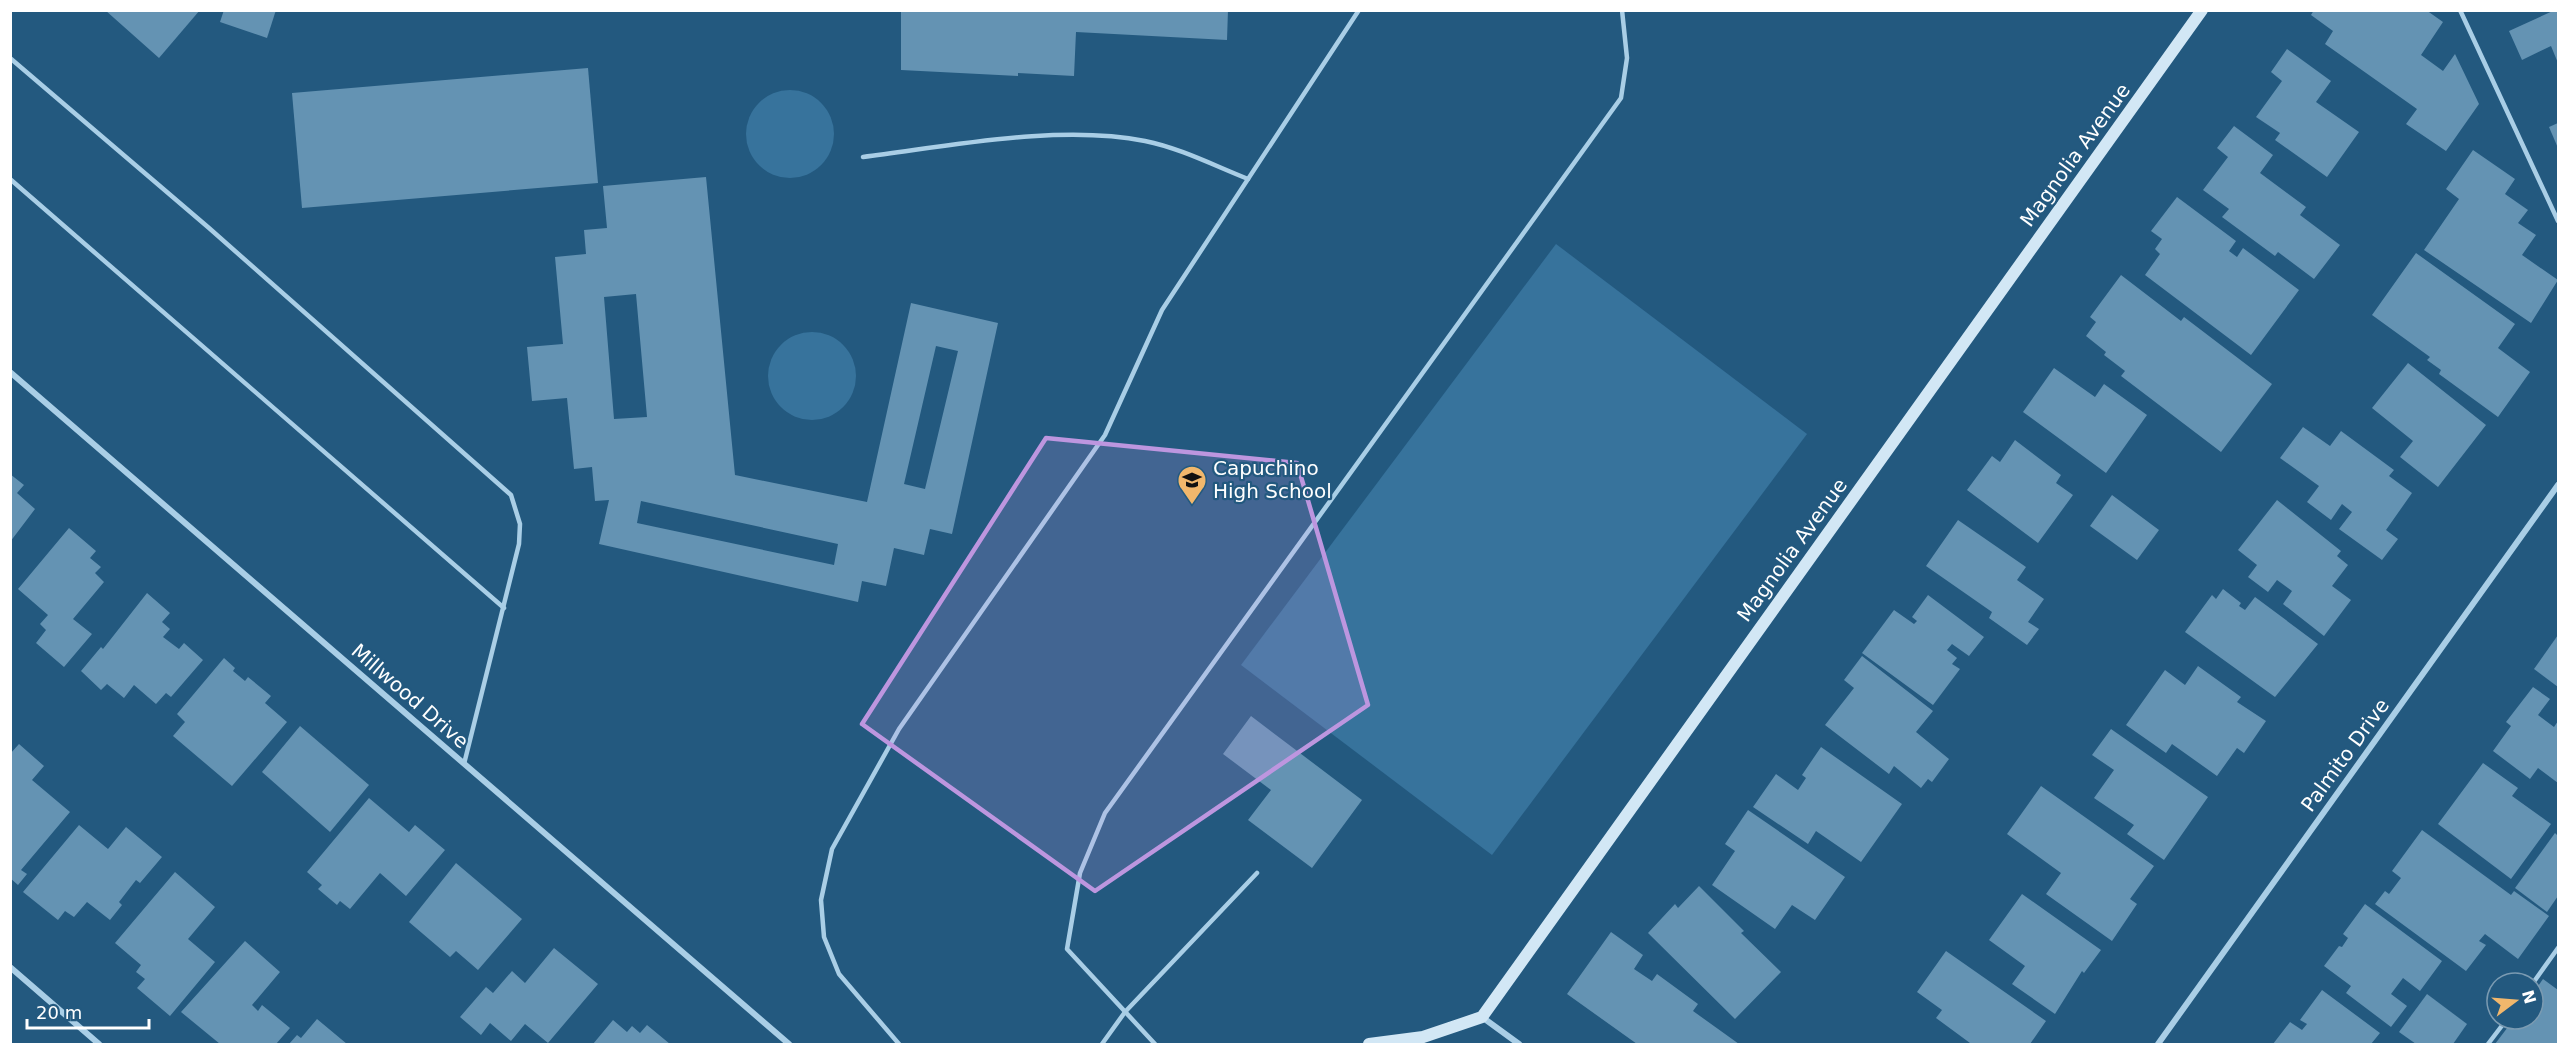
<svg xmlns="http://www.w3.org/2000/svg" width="2569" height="1055" font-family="'DejaVu Sans',sans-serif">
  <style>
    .green { fill: #37739c }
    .building { fill: #6493b3; fill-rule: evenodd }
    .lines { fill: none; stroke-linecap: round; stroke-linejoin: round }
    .lane { stroke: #a9cee6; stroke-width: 4.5 }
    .street { stroke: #a9cee6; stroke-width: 6 }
    .secondary { stroke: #d2e7f5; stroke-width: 12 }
    .marked { fill: #bd96df; fill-opacity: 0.2; stroke: #bd96df; stroke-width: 4.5; stroke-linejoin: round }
    .labels { text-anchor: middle; stroke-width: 4.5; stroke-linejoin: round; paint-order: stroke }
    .street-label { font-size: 20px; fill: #fff; stroke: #23597f }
    .poi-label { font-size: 20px; fill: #fff; stroke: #23597f; text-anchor: start }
  </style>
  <rect width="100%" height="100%" fill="#23597f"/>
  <g class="green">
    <circle cx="790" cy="134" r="44"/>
    <polygon points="1556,244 1807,434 1492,855 1241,665"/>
    <circle cx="812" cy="376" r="44"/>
  </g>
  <g class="building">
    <polygon points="105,10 200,10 159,58"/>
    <polygon points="224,10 276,10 267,38 220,22"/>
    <polygon points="901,10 1228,10 1227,40 1076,32 1074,76 1018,73 1018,76 901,70"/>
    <polygon points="2314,10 2426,10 2443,22 2421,55 2443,71 2455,54 2479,104 2446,151 2406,124 2417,109 2325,44 2333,31 2311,15"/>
    <polygon points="2555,10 2558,10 2558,63 2551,46 2522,60 2509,31"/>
    <polygon points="2287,49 2331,81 2316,102 2359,132 2327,177 2275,140 2280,133 2256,117 2282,81 2271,72"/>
    <polygon points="588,68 598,183 302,208 292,93"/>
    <polygon points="2558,123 2558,148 2549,127"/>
    <polygon points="2234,126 2273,155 2260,173 2306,207 2300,215 2340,245 2314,279 2278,252 2275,256 2222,217 2229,209 2203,190 2228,157 2217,148"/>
    <polygon points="2473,150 2515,179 2505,194 2528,210 2518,223 2536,235 2522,255 2558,280 2531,323 2424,250 2459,199 2446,189"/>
    <path d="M 706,177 L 735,475 L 867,502 L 911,303 L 998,323 L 952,534 L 930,529 L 924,555 L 894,548 L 886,586 L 862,581 L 858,602 L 599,544 L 609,500 L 595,501 L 592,467 L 574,469 L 567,398 L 532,401 L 527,347 L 563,344 L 555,257 L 586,254 L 584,230 L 607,228 L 603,186 ZM 636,294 L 647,417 L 614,419 L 604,297 ZM 936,346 L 958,351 L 925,489 L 904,484 ZM 641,501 L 838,544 L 834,565 L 637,523 Z"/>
    <polygon points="2177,197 2236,241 2229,251 2237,257 2243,248 2299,290 2251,355 2145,275 2160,254 2155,249 2162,239 2151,231"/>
    <polygon points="2416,253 2515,324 2498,348 2530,372 2498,417 2439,374 2441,370 2427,360 2430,357 2372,315"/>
    <polygon points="2121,275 2181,321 2184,317 2272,384 2221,452 2121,376 2125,371 2104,355 2106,352 2086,336 2096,322 2090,317"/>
    <polygon points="2408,363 2486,425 2438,487 2400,457 2413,441 2372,408"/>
    <polygon points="2054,368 2095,397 2104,384 2147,415 2106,473 2023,412"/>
    <polygon points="2303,427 2330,446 2341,431 2394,470 2389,476 2412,493 2386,530 2398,539 2382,560 2339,529 2352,512 2342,504 2331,520 2307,502 2319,486 2280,458"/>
    <polygon points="2015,440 2061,475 2056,483 2073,495 2038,543 1967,490 1992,456 2000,462"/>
    <polygon points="10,474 24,485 17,493 35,509 10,542"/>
    <polygon points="2112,495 2159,530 2137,560 2090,526"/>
    <polygon points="2277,500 2341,551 2337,556 2348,565 2332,586 2351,600 2324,636 2283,604 2292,591 2277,580 2268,592 2248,577 2257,565 2238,550"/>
    <polygon points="1958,520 2026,567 2017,580 2044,599 2028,622 2039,629 2027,645 1989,618 1992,612 1926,566"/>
    <polygon points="69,528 96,551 90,558 101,567 95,573 104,582 73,619 92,634 64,667 36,643 46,630 40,624 48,615 18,589"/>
    <polygon points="2223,589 2241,603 2239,606 2245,610 2255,597 2318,644 2275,697 2185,632 2212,595 2216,599"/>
    <polygon points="147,593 170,613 162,622 170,629 163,637 179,649 184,643 203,660 171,697 166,693 156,704 134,685 124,698 107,684 101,690 81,671 101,647 103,649"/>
    <polygon points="1928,595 1984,637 1969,656 1952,644 1947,650 1957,658 1952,664 1960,669 1933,705 1862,653 1894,610 1914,624 1917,621 1912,617"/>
    <polygon points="2558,635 2558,687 2534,669"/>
    <polygon points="1862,656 1933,711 1916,732 1949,759 1932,782 1928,779 1921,788 1894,766 1889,774 1825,725 1854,688 1844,680"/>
    <polygon points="224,658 235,668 233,671 245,681 248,677 271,696 265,703 287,722 232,786 173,736 185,722 177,714"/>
    <polygon points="2198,666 2241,697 2237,702 2266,721 2244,753 2237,748 2217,776 2172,744 2166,753 2126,725 2165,670 2185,685"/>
    <polygon points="2533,687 2550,699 2538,715 2554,727 2558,721 2558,783 2538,768 2530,779 2493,751 2511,726 2506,722"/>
    <polygon points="1251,716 1362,800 1312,868 1248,820 1271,790 1223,754"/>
    <polygon points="300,726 369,785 330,832 262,772"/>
    <polygon points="2111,729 2208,797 2164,860 2127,834 2134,825 2094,798 2114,770 2092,755"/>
    <polygon points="19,744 44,766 32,780 70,812 21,870 27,874 18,885 10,878 10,754"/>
    <polygon points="1821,747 1902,804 1861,862 1816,831 1808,844 1753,807 1776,774 1798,790 1806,778 1802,775"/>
    <polygon points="2483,763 2518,788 2512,796 2551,824 2511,879 2438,824"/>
    <polygon points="2041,786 2154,866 2130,899 2137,904 2112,941 2046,894 2061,873 2007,834"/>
    <polygon points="369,798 409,832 415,825 445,850 406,896 380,873 350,909 340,901 337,905 318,889 322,885 307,872"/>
    <polygon points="1748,810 1845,877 1815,920 1792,905 1775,929 1712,885 1735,851 1725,844"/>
    <polygon points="79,825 108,849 126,827 162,857 140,883 136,880 119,902 122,905 110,920 87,902 74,917 65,911 58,920 23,892"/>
    <polygon points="2422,830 2511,895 2514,891 2549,916 2518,959 2485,934 2479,941 2486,945 2466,971 2375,904 2385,891 2389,894 2401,878 2392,871"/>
    <polygon points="2555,833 2558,836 2558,896 2547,912 2515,888"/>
    <polygon points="456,863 522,919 478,970 456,951 450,957 409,922"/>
    <polygon points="175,872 215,907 188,939 215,962 170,1016 137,988 145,979 136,972 141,965 115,943"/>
    <polygon points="1699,886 1744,931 1741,933 1781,972 1735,1019 1648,933 1675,904 1678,908"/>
    <polygon points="2022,894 2101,950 2084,973 2082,971 2055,1014 2012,984 2025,966 1989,940"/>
    <polygon points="2365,904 2442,961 2420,991 2403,978 2391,994 2407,1006 2391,1027 2346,993 2351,986 2324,966 2339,946 2342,947 2348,938 2343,934"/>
    <polygon points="1611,932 1643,955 1634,969 1652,981 1657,974 1698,1004 1693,1011 1739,1044 1637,1044 1567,994"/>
    <polygon points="245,941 280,972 252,1005 258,1011 262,1005 290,1028 276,1044 220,1044 181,1012"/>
    <polygon points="554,948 598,984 548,1043 525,1024 511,1041 490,1023 481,1035 460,1017 486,987 493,993 512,971 525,983"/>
    <polygon points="1946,951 2046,1021 2030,1044 1969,1044 1970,1043 1936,1018 1942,1010 1917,992"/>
    <polygon points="2543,979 2558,990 2558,1044 2495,1044 2514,1019 2533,1019 2533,993"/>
    <polygon points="2322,990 2380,1033 2371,1044 2273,1044 2290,1022 2302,1030 2307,1024 2300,1020"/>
    <polygon points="2427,994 2467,1024 2453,1044 2416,1044 2399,1032"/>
    <polygon points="317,1019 347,1044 289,1044 297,1035 301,1038"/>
    <polygon points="613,1020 627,1032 632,1026 640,1033 647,1025 670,1044 593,1044"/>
  </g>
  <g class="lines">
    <g class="lane">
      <polyline points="2460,10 2558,221"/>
      <polyline points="10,58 209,228 511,495 520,524 519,544 464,764"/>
      <path d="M 863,157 C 951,146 1059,124 1145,141 C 1180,148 1215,166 1248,179"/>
      <polyline points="10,179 504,608"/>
      <polyline points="2533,983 2558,948"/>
      <polyline points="899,1044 839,974 824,937 821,900 832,849 899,729 1105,435 1162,310 1359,10"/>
      <polyline points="1102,1044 1125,1012 1257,873"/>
      <polyline points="1155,1044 1067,949 1080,873 1105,813 1621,98 1627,58 1622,10"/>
      <polyline points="2488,1044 2507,1019"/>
    </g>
    <g class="street">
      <polyline points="10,372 789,1044"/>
      <polyline points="10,967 99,1044"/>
      <polyline points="1482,1017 1519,1044"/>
      <polyline points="2158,1044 2558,485"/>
    </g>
    <polyline class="secondary" points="1369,1044 1423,1037 1482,1017 2202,10"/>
  </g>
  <path class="marked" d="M 1046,438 L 1297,463 L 1368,705 L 1095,891 L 862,724 Z"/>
  <defs>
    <g id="school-pin" transform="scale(1.5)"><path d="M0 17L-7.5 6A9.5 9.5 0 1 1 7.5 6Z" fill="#f1b76c" stroke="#23597f"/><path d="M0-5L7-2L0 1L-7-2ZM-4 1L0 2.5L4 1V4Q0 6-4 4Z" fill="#111"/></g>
  </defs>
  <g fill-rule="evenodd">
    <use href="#school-pin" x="1192" y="480"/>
  </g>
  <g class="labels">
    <g class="street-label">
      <text transform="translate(2075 155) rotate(-54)" y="7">Magnolia Avenue</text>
      <text transform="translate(1792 550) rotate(-54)" y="7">Magnolia Avenue</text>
      <text transform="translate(410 696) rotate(41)" y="7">Millwood Drive</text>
      <text transform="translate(2345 755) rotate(-54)" y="7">Palmito Drive</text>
    </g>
    <g class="poi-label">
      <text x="1213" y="475">Capuchino<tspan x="1213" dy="23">High School</tspan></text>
    </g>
  </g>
  <rect width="2569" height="1055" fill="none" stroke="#ffffff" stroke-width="24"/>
  <g transform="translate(2515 1001) rotate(74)"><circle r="28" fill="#23597f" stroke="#7b9bb2" stroke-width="1.5"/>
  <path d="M0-4.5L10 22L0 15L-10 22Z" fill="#f1b76c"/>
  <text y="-9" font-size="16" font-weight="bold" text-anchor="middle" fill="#ffffff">N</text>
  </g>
  <path d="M27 1019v9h122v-9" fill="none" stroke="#ffffff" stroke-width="3"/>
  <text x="36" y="1019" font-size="18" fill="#ffffff" stroke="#23597f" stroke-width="4.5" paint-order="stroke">20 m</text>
</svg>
